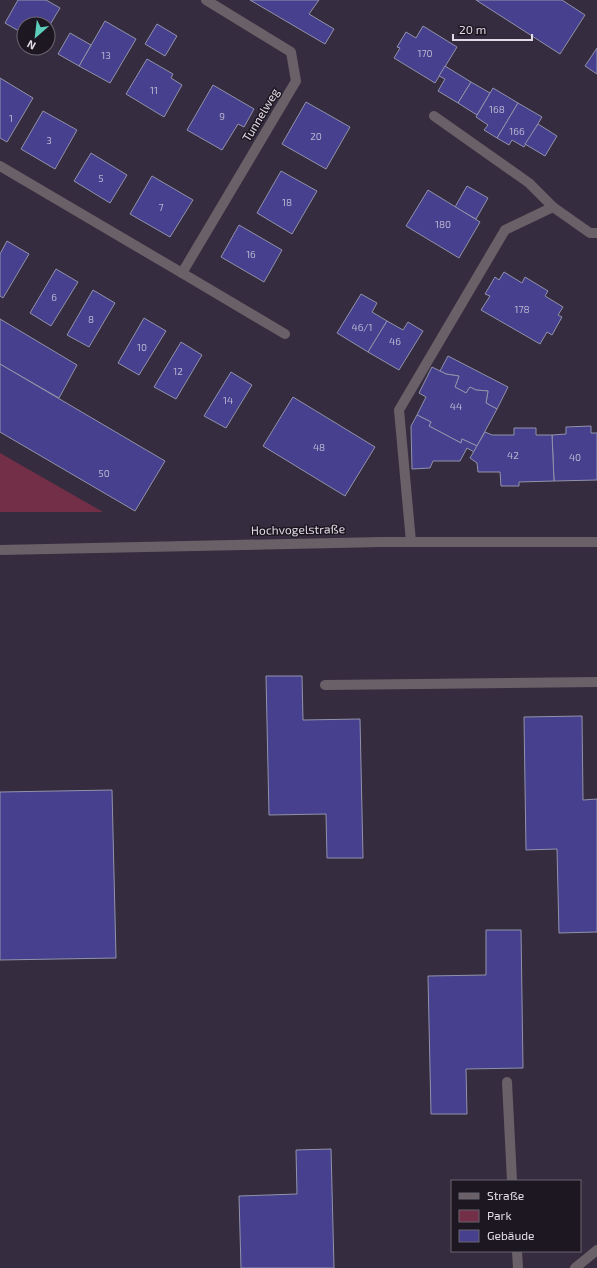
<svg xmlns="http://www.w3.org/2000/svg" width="597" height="1268" font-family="'Exo 2',sans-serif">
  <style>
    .green { fill: #722f47 }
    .building { fill: #46408e; stroke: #9192aa }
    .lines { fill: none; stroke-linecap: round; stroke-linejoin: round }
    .minor { stroke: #6a6168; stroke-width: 10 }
    .labels { text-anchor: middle; stroke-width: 3; stroke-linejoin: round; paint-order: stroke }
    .number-label { font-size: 10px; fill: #bab4d1 }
    .street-label { font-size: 12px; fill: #e1dbe7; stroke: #1c1720 }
  </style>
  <rect width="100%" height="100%" fill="#362c3f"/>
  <polygon class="green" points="0,453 103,512 0,512"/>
  <g class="building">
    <polygon points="18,0 46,0 60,8 48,28 48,24 24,24 24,34 5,23"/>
    <polygon points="250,0 319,0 309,14 334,29 325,44"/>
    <polygon points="476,0 562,0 585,15 560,54"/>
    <polygon points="105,21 136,39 110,83 79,66"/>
    <polygon points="157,24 177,36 165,56 145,44"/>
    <polygon points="423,26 457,47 435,83 394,58 400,48 397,47 406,32 416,38"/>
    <polygon points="70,33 91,45 79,66 58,54"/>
    <polygon points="597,48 597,74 585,66"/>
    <polygon points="147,59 173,74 171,78 182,85 164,117 126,94"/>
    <polygon points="445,66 471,82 458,103 438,91 445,79 439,76"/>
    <polygon points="0,78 33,98 7,142 0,138"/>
    <polygon points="471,82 490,93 477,115 458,103"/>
    <polygon points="213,85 254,109 244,127 238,124 222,150 187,130"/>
    <polygon points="493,88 518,103 497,138 484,130 488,125 476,117"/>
    <polygon points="306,102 350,127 326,169 282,144"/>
    <polygon points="518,103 542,117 524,147 512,140 509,145 497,138"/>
    <polygon points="43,111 77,130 55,169 21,149"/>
    <polygon points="538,124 557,136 545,156 525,144"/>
    <polygon points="91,153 127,175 110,203 74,181"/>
    <polygon points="281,171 317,191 292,234 257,213"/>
    <polygon points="152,176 193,200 170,237 130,214"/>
    <polygon points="467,186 488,198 476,219 455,207"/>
    <polygon points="428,190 480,222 459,258 406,226"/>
    <polygon points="239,225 282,250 264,282 221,257"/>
    <polygon points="7,241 29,254 3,298 0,296 0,254"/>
    <polygon points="56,269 78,282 51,326 30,313"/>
    <polygon points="504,272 522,283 525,277 548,291 545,296 563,307 558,315 562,317 552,335 547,332 540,344 481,310 490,296 485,294 495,277 499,280"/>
    <polygon points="93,290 115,303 89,347 67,335"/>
    <polygon points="361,294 377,303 372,312 387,321 368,352 337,333"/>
    <polygon points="144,318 166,331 139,375 118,363"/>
    <polygon points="0,319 77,365 59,398 0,364"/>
    <polygon points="387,321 403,330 408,322 423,331 399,370 368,352"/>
    <polygon points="181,342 202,355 176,399 154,387"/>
    <polygon points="448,356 508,387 497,409 486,403 488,391 476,390 470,387 466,393 455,387 459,376 446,374 440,371"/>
    <polygon points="0,364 165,461 135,511 0,432"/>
    <polygon points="432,367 446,374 459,376 455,387 466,393 470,387 476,390 488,391 486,403 497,409 477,446 462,439 461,443 429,426 431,422 417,415 426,397 419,393"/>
    <polygon points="231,372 252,385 226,428 204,416"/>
    <polygon points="293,397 375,447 345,496 263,446"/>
    <polygon points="417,415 431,422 429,426 461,443 462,439 477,446 474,452 467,448 460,461 433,461 430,468 412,469 411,426"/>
    <polygon points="591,426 591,433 597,433 597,480 554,481 552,435 566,434 566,427"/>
    <polygon points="514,428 536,428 536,435 552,435 554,481 519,482 519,486 501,486 500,472 478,472 477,463 470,458 485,432 492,435 514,435"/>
    <polygon points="266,676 302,676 303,720 360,719 363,858 327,858 326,814 269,815"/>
    <polygon points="582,716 583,800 597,799 597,932 559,933 557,849 526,850 524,717"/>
    <polygon points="112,790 116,958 0,960 0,792"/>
    <polygon points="486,930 521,930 523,1068 466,1069 467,1114 431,1114 428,976 486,975"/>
    <polygon points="331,1149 334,1268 241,1268 239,1196 297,1194 296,1150"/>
  </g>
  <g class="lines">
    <g class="minor">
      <polyline points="434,116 529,183 553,207 590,233 597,233"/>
      <polyline points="0,166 182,273 296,81 291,52 206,0"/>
      <polyline points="182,273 285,334"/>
      <polyline points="411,542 399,410 505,230 553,207"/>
      <polyline points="0,550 381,542 597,542"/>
      <polyline points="325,685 597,682"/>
      <polyline points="507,1082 512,1181"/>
      <polyline points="517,1251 518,1268"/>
      <polyline points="575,1268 597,1250"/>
    </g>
  </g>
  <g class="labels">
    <g class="number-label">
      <text x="425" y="57">170</text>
      <text x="106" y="59">13</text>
      <text x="154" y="94">11</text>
      <text x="497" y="113">168</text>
      <text x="222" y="120">9</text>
      <text x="11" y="122">1</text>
      <text x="517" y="135">166</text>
      <text x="316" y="140">20</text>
      <text x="49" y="144">3</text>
      <text x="101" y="182">5</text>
      <text x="287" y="206">18</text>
      <text x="161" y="211">7</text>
      <text x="443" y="228">180</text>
      <text x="251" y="258">16</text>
      <text x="54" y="301">6</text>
      <text x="522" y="313">178</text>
      <text x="91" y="323">8</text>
      <text x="362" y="331">46/1</text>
      <text x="395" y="345">46</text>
      <text x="142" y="351">10</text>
      <text x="178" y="375">12</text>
      <text x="228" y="404">14</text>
      <text x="456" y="410">44</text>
      <text x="319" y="451">48</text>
      <text x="513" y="459">42</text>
      <text x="575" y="461">40</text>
      <text x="104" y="477">50</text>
    </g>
    <g class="street-label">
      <text transform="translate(261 115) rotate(-59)" y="4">Tunnelweg</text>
      <text transform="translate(298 530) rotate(-1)" y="4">Hochvogelstraße</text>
    </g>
  </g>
  <rect x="451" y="1180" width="130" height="72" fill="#1c1720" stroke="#6b6570"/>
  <rect x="459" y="1193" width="20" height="6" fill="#6a6168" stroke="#6b6570"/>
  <text x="487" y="1200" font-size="12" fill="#e1dbe7">Straße</text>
  <rect x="459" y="1210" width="20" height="12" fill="#722f47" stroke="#6b6570"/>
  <text x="487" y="1220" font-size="12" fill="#e1dbe7">Park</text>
  <rect x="459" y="1230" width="20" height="12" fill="#46408e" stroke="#6b6570"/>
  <text x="487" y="1240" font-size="12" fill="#e1dbe7">Gebäude</text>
  <g transform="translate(36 36) rotate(208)"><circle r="19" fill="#1c1720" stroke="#6b6570"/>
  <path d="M0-3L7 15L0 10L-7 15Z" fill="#5ccebb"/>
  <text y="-6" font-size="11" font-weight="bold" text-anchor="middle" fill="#e1dbe7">N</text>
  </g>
  <path d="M453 34v6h79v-6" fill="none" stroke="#e1dbe7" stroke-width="2"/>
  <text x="459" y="34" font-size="12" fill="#e1dbe7" stroke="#1c1720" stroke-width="3" paint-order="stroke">20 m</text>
</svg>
